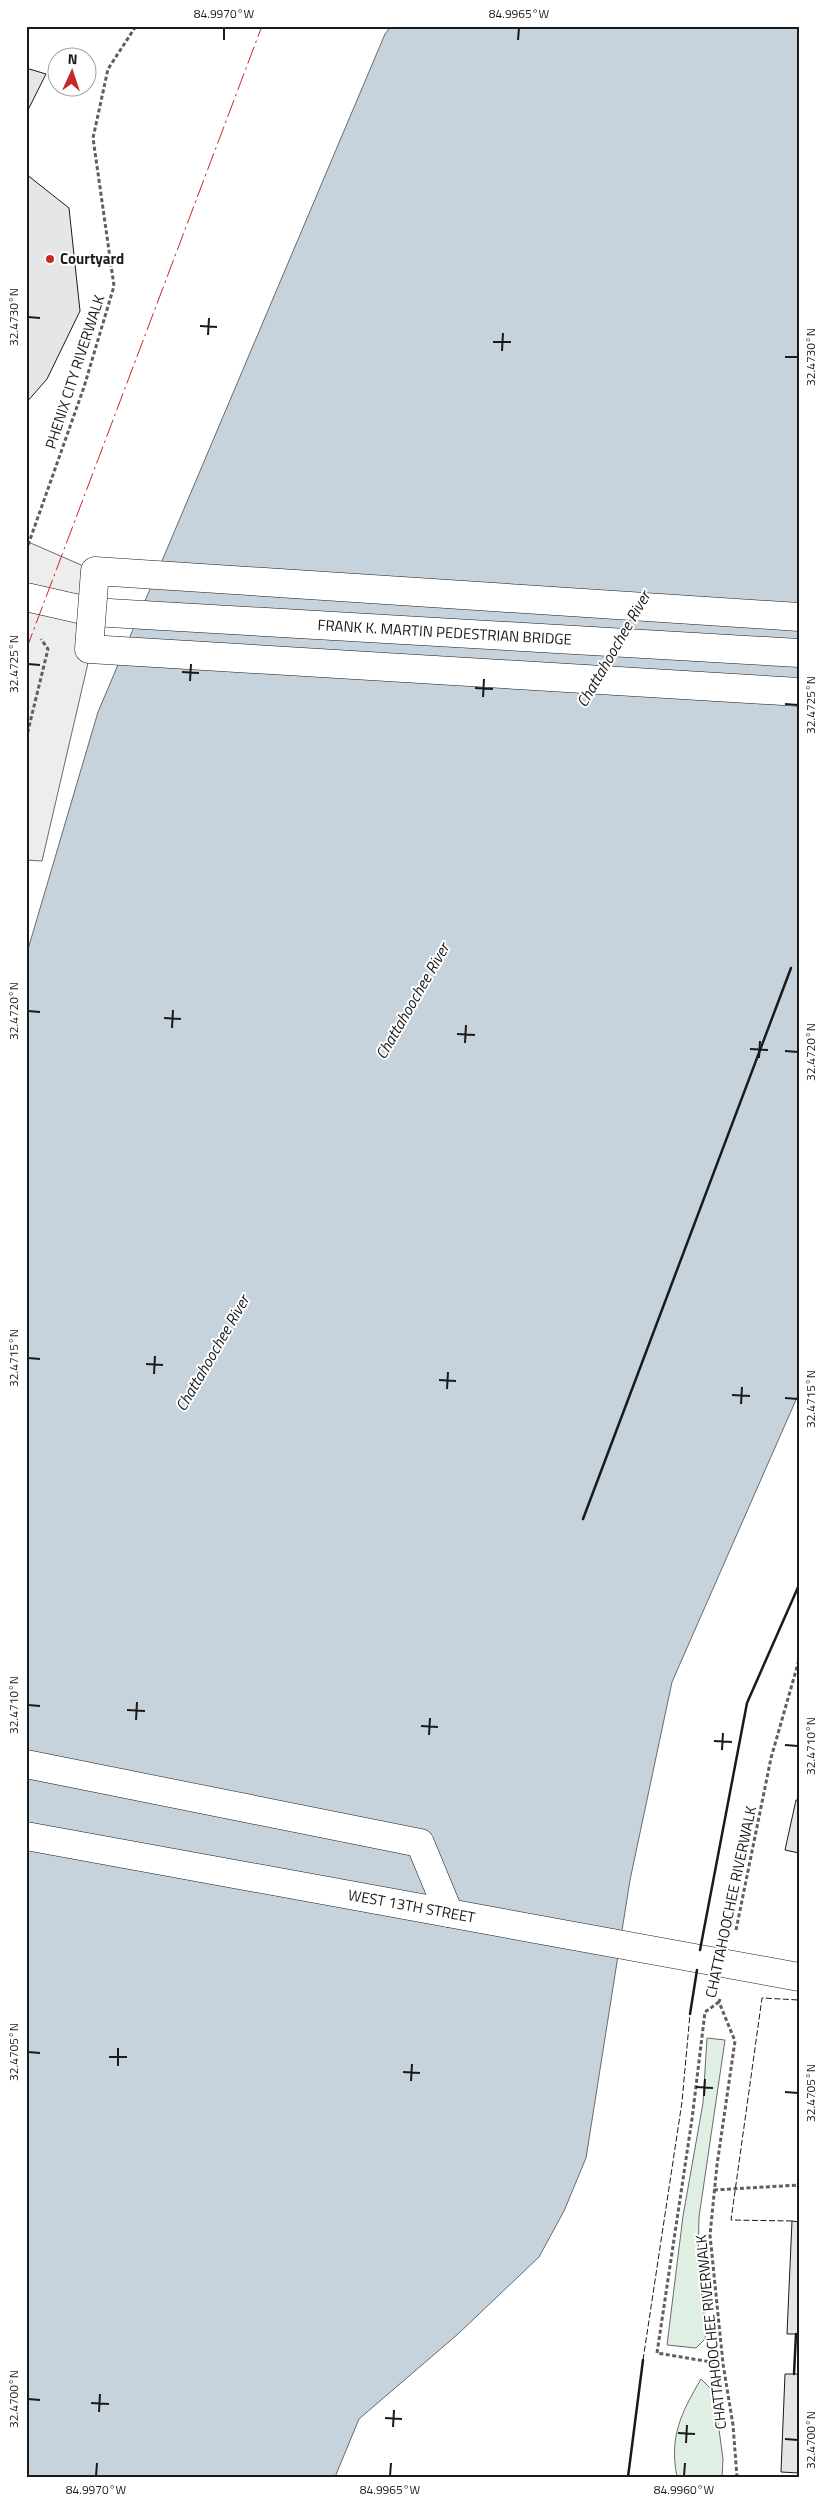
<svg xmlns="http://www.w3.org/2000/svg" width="825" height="2503" font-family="'Titillium Web',sans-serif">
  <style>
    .green { fill: #e0efe3; stroke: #6a6a6a }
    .parking { fill: #ededed; stroke: #6a6a6a }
    .water { fill: #c6d2dc; stroke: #6a6a6a }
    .building { fill: #e6e6e6; stroke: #1a1a1a }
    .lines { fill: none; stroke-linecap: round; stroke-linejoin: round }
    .minor-casing { stroke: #1a1a1a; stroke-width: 29 }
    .major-casing { stroke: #1a1a1a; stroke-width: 29 }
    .path { stroke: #5f5f5f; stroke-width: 3; stroke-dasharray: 4 2.5; stroke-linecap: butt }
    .minor { stroke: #fff; stroke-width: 28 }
    .major { stroke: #fff; stroke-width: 28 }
    .minor-bridge-casing { stroke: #1a1a1a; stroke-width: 29; stroke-linecap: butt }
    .minor-bridge { stroke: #fff; stroke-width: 28 }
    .fence { stroke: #1a1a1a; stroke-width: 1; stroke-dasharray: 6 2.5; stroke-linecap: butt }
    .wall { stroke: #1a1a1a; stroke-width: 2.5 }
    .power { stroke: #c62828; stroke-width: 1; stroke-dasharray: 18 4 2.5 4; stroke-linecap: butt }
    .ticks { fill: none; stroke: #1a1a1a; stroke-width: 2 }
    .poi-dot { fill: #c62828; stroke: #fff; stroke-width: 2 }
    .labels { text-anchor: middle; stroke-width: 4; stroke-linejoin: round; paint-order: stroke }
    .poi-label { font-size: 15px; font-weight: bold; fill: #1a1a1a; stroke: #fff; text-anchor: start }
    .street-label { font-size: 15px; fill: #1a1a1a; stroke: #fff }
    .water-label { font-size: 16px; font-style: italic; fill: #1a1a1a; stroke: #fff }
    .neatline { fill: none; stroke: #1a1a1a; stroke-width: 2 }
    .ticks-label { font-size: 12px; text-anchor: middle; fill: #1a1a1a }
  </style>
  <rect width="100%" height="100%" fill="#fff"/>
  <g class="green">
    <polygon points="707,2038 725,2040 699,2217 698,2262 706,2331 705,2339 696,2348 667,2345 683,2216 703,2103"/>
    <path d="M 701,2379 L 714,2392 L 723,2459 L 722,2477 L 677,2477 C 669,2437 681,2413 701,2379 Z"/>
  </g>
  <polygon class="parking" points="26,541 95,571 88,663 42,861 26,860"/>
  <polygon class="water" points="391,26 799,26 799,1393 672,1682 630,1880 586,2158 564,2211 539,2257 458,2334 359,2419 335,2477 26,2477 26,956 98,712 385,34"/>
  <g class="building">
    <polygon points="26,68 46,74 26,114"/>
    <polygon points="26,174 69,208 80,311 47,379 26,403"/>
    <polygon points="796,1800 799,1800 799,1853 785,1850"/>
    <polygon points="792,2221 799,2222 799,2334 787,2334"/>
    <polygon points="785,2374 799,2374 799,2473 781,2472"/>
  </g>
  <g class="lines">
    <g class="minor-casing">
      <g id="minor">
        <path id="s1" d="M 26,597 L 92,612 L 799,653"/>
      </g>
    </g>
    <g class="major-casing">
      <g id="major">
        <polyline points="26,1764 420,1843 449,1913"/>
        <path id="s2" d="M 26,1836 L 799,1977"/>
      </g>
    </g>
    <g class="path">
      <polyline points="26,551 84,387 114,286 93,138 108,69 136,26"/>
      <polyline points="26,739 48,649 41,639"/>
      <polyline points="736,1930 771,1758 799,1660"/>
      <polyline points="720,1999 719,2002 735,2041 717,2165 710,2235 723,2364 733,2425 737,2477"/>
      <polyline points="719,2002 705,2012 692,2119 657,2353 723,2364"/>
      <polyline points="714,2190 799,2185"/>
    </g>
    <use href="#minor" class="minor"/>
    <use href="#major" class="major"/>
    <g class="minor-bridge-casing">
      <polyline id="minor-bridge" points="799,617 95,571 89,649 799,692"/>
    </g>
    <use href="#minor-bridge" class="minor-bridge"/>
    <g class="fence">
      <polyline points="792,2221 731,2220 762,1998 799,2000"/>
      <polyline points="643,2360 682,2102 690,2014"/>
    </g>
    <g class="wall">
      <polyline points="583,1519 791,968"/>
      <polyline points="700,1950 747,1703 799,1585"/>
      <polyline points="690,2014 697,1970"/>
      <polyline points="794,2374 796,2334"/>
      <polyline points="628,2477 643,2360"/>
    </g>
    <polyline class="power" points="26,650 262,26"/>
  </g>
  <path class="ticks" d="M 224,40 L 224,28M 518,40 L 519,28M 28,317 L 40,318M 200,326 L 217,327M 208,335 L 209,318M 493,342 L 511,342M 502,351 L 503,333M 785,357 L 798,357M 28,664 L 40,665M 182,672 L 199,673M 190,681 L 191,664M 475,688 L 493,689M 483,697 L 484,679M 785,704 L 798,705M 28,1011 L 40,1012M 164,1018 L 181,1019M 172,1028 L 173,1010M 457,1034 L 475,1035M 465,1043 L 466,1025M 750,1049 L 768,1050M 785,1051 L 798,1052M 759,1058 L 760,1041M 28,1358 L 40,1359M 146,1364 L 163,1365M 154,1374 L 155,1356M 439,1380 L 456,1381M 447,1389 L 448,1372M 732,1395 L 750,1396M 785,1398 L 798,1399M 741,1404 L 742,1387M 28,1705 L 40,1706M 127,1710 L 145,1711M 136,1720 L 137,1702M 421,1726 L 438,1727M 429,1735 L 430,1718M 714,1741 L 732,1742M 785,1745 L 798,1746M 722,1750 L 723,1733M 28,2052 L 40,2053M 109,2057 L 127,2057M 118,2066 L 118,2048M 403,2072 L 420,2073M 411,2081 L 412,2064M 696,2087 L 713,2088M 785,2092 L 798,2093M 704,2096 L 705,2079M 28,2399 L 40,2400M 91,2403 L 109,2404M 99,2412 L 100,2394M 385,2418 L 402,2419M 393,2427 L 394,2410M 678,2433 L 695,2434M 785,2439 L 798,2440M 686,2443 L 687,2425M 96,2476 L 97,2463M 390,2476 L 391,2463M 684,2476 L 685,2463"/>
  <circle class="poi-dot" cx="50" cy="259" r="5"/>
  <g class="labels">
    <g class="poi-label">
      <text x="60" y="264">Courtyard</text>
    </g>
    <g class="street-label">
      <text transform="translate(75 372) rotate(-72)" y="5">PHENIX CITY RIVERWALK</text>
      <text dy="5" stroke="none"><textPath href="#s1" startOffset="421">FRANK K. MARTIN PEDESTRIAN BRIDGE</textPath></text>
      <text transform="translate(731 1902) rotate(-78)" y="5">CHATTAHOOCHEE RIVERWALK</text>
      <text dy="5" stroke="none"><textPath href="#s2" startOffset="392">WEST 13TH STREET</textPath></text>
      <text transform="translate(711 2332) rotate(-96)" y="5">CHATTAHOOCHEE RIVERWALK</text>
    </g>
    <g class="water-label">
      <text transform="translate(613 649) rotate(-60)" y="6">Chattahoochee River</text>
      <text transform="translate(412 1001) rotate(-60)" y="6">Chattahoochee River</text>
      <text transform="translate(212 1353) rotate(-60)" y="6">Chattahoochee River</text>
    </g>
  </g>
  <rect width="825" height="2503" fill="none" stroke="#ffffff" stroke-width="55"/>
  <g transform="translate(72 72) rotate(3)"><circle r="24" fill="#ffffff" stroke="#a3a3a3"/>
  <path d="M0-4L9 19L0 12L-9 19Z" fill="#c62828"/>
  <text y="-8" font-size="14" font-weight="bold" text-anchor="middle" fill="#1a1a1a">N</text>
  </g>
  <rect x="28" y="28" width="770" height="2448" class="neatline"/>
  <g class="ticks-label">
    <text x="224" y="18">84.9970°W</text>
    <text x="519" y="18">84.9965°W</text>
    <text transform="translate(14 317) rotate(-90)" y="4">32.4730°N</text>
    <text transform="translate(811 357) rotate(-90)" y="4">32.4730°N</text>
    <text transform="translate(14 664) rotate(-90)" y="4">32.4725°N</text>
    <text transform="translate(811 705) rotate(-90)" y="4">32.4725°N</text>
    <text transform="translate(14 1011) rotate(-90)" y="4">32.4720°N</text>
    <text transform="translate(811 1052) rotate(-90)" y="4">32.4720°N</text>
    <text transform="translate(14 1358) rotate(-90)" y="4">32.4715°N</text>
    <text transform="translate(811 1399) rotate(-90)" y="4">32.4715°N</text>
    <text transform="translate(14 1705) rotate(-90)" y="4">32.4710°N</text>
    <text transform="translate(811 1746) rotate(-90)" y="4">32.4710°N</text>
    <text transform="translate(14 2052) rotate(-90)" y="4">32.4705°N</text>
    <text transform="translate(811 2093) rotate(-90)" y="4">32.4705°N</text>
    <text transform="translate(14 2399) rotate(-90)" y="4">32.4700°N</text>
    <text transform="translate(811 2440) rotate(-90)" y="4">32.4700°N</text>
    <text x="96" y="2494">84.9970°W</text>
    <text x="390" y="2494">84.9965°W</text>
    <text x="684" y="2494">84.9960°W</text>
  </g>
</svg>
